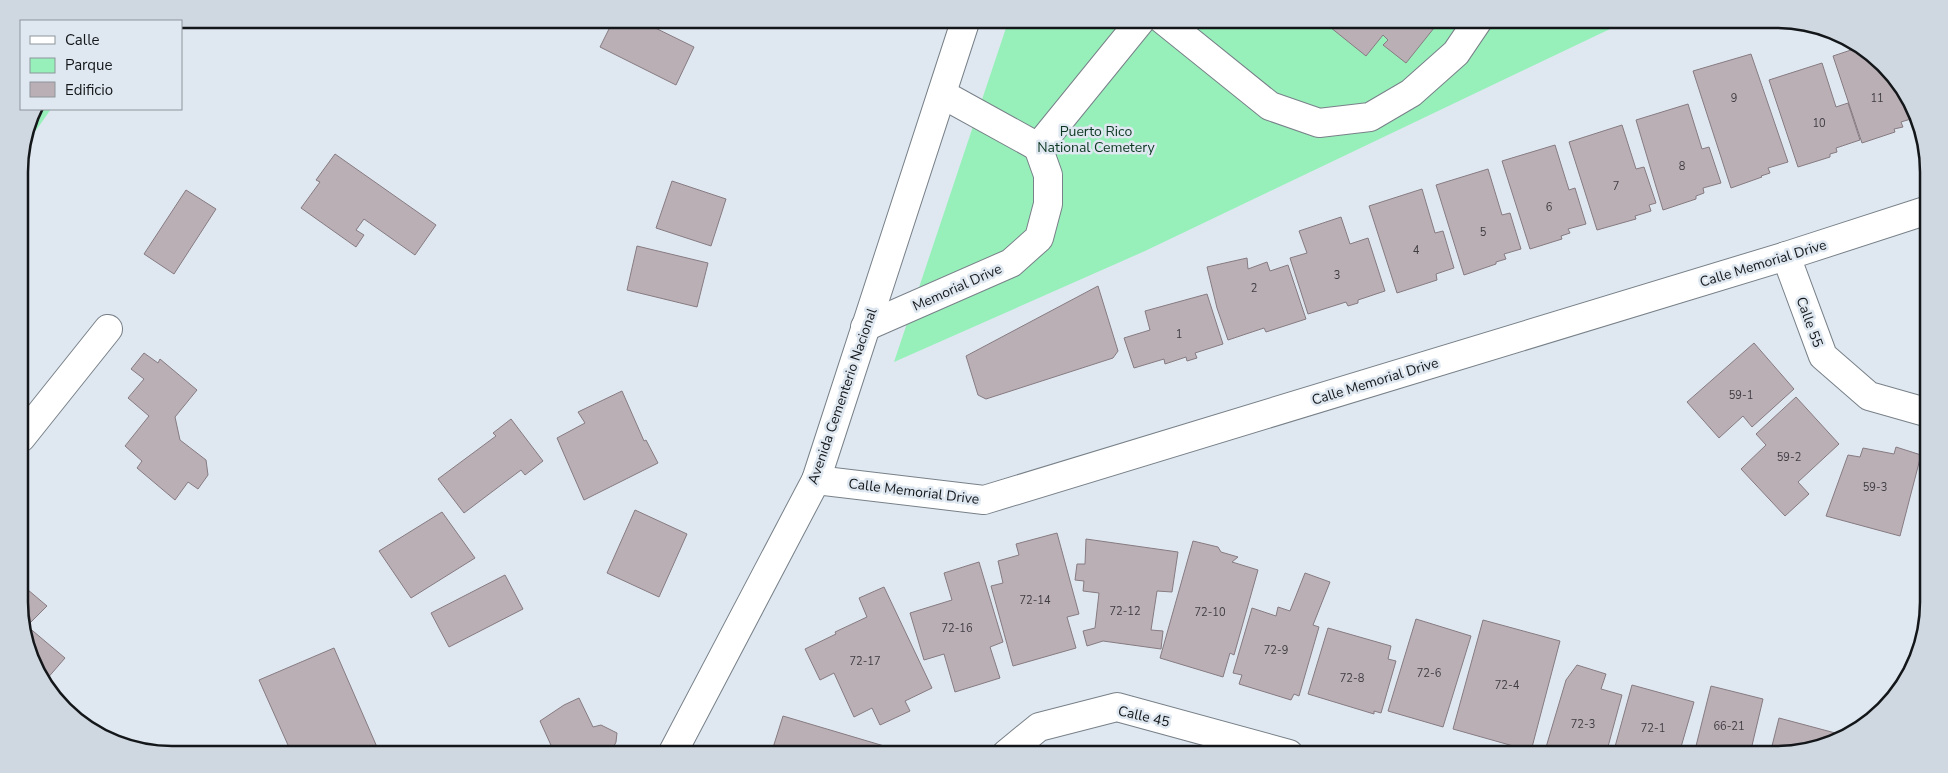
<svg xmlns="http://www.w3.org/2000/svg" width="1948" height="773" font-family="'Nunito Sans',sans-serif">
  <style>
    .green { fill: #97f0ba }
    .building { fill: #bbafb6; stroke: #867b81 }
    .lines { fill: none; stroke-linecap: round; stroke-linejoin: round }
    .minor-casing { stroke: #788088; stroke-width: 30 }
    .minor { stroke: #fff; stroke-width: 28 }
    .labels { text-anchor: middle; stroke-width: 5; stroke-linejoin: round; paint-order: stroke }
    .number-label { font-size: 11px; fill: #3e3d41 }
    .park-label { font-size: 14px; fill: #0d3721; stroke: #dfe8f1 }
    .street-label { font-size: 14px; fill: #14171a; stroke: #dfe8f1 }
    .rim { fill: none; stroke: #14171a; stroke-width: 2.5 }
  </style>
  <rect width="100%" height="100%" fill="#dfe8f1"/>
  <g class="green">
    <polygon points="1009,19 1631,19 1145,251 894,362"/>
    <polygon points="33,109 51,109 37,129 24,142"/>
  </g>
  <g class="building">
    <polygon points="614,19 637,19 694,47 676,85 600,47"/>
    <polygon points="1320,19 1423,19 1434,28 1406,63 1383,45 1388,40 1383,35 1366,56"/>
    <polygon points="1863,46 1898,78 1914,118 1901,122 1903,127 1894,129 1895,132 1862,143 1833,56"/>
    <polygon points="1751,54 1788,162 1768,168 1770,173 1761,176 1762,177 1731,188 1693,71"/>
    <polygon points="1822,63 1836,107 1848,103 1860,140 1836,148 1837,152 1830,154 1830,157 1798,167 1769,80"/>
    <polygon points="1688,104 1702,149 1709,147 1721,183 1703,188 1704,193 1696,196 1696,199 1663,210 1636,120"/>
    <polygon points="1622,125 1636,169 1644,167 1656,203 1649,205 1651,211 1635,216 1636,219 1597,230 1569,142"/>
    <polygon points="1555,145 1569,190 1575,188 1586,224 1568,229 1570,233 1561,236 1562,239 1530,249 1502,161"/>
    <polygon points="335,154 436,225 415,255 364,219 356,230 364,235 356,247 301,208 320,182 316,180"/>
    <polygon points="1488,169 1502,215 1510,213 1521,249 1504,254 1506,259 1496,262 1496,264 1464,275 1436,185"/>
    <polygon points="672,181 726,199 711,246 656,228"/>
    <polygon points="1422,189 1435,233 1443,231 1454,268 1436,274 1437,280 1397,293 1369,206"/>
    <polygon points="186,190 216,209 174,274 144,254"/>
    <polygon points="1341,217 1350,244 1368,238 1385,291 1358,300 1358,303 1348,306 1346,302 1308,314 1290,258 1307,253 1299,231"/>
    <polygon points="637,246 708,263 697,307 627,290"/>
    <polygon points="1247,258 1248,269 1267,262 1270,271 1288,265 1306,319 1266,332 1264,328 1228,340 1217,308 1207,267"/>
    <polygon points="1098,286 1118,351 1113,358 986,399 978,395 966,356"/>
    <polygon points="1207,294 1223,344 1195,353 1197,358 1187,361 1186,357 1165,364 1164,359 1134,368 1124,338 1150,330 1145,311"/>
    <polygon points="1754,343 1794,389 1752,427 1743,416 1719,438 1687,402"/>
    <polygon points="144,353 158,363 160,359 197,390 175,417 180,440 206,460 208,475 198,489 188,482 175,500 137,468 142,461 125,446 149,416 128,398 144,379 131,369"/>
    <polygon points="622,391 644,441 646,440 658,463 584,500 557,438 585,423 578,412"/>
    <polygon points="1796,397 1839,444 1798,482 1809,494 1785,516 1741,469 1766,445 1756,434"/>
    <polygon points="511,419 543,461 525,475 521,470 464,513 438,479 496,436 493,433"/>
    <polygon points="1896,447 1921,455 1900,536 1826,516 1848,455 1860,457 1863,448 1894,454"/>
    <polygon points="635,510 687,534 659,597 607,573"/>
    <polygon points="442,512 475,558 411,598 379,551"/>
    <polygon points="1929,523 1929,556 1920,554"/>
    <polygon points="1057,533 1079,614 1067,617 1076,648 1013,666 991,586 1003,583 998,561 1019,555 1016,544"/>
    <polygon points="1086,539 1178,552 1172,592 1157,591 1151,630 1163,631 1161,649 1103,641 1087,646 1083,631 1095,628 1099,593 1083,591 1084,581 1075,580 1077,564 1085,564"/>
    <polygon points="1193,541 1218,547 1221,552 1238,557 1232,562 1258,570 1234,655 1230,653 1223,677 1160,658"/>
    <polygon points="979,562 1003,642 990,647 1000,678 955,692 944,654 924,660 910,613 952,600 944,573"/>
    <polygon points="1305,573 1330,582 1313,625 1319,627 1299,696 1294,694 1291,700 1239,684 1242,675 1233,673 1252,608 1276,616 1278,607 1290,611"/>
    <polygon points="505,575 523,609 449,647 431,613"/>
    <polygon points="21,584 47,606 27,626 65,658 46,680 22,631"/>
    <polygon points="884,587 932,688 905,701 910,711 880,725 872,708 854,717 834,673 820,680 805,649 836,634 835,632 867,617 859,598"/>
    <polygon points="1416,619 1471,636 1443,727 1388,711"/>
    <polygon points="1483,620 1560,641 1531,751 1453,729"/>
    <polygon points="1328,628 1391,646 1388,659 1396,661 1381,713 1374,711 1374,714 1308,694"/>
    <polygon points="334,648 380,754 292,754 259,680"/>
    <polygon points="1577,665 1606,674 1601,689 1622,695 1606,754 1544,754 1566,680"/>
    <polygon points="1632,685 1694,702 1679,754 1613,754"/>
    <polygon points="1711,686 1763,699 1750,754 1694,754"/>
    <polygon points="579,698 593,727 601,725 617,733 616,742 610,754 555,754 540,721 564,705"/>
    <polygon points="783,716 901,751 900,754 771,754"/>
    <polygon points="1779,718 1839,734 1838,740 1826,746 1787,754 1770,754"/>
    <polygon points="1149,750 1164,754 1148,754"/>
  </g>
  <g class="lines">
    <g class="minor-casing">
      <g id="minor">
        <polyline points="1162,19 1270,106 1319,123 1370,117 1411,93 1456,53 1479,19"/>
        <polyline points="942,94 1038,147"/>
        <polyline points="1786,256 1823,356 1869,396 1929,413"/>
        <polyline points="865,327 1011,263 1039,238 1048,204 1048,175 1038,147 1142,19"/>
        <polyline points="21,438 108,329"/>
        <polyline points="816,480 984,500 1786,256 1928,210"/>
        <polyline points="672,754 816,480 966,19"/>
        <polyline points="1006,754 1039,727 1117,707 1289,754"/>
      </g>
    </g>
    <use href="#minor" class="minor"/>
  </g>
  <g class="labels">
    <g class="number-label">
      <text x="1734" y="102">9</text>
      <text x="1877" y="102">11</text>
      <text x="1819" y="127">10</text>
      <text x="1682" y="170">8</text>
      <text x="1616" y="190">7</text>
      <text x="1549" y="211">6</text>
      <text x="1483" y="236">5</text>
      <text x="1416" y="254">4</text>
      <text x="1337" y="279">3</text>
      <text x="1254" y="292">2</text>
      <text x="1179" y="338">1</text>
      <text x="1741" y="399">59-1</text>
      <text x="1789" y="461">59-2</text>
      <text x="1875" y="491">59-3</text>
      <text x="1035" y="604">72-14</text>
      <text x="1125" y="615">72-12</text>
      <text x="1210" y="616">72-10</text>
      <text x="957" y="632">72-16</text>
      <text x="1276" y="654">72-9</text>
      <text x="865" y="665">72-17</text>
      <text x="1429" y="677">72-6</text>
      <text x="1352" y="682">72-8</text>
      <text x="1507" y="689">72-4</text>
      <text x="1583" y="728">72-3</text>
      <text x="1729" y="730">66-21</text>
      <text x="1653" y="732">72-1</text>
    </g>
    <g class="park-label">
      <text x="1096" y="136">Puerto Rico<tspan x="1096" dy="16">National Cemetery</tspan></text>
    </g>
    <g class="street-label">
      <text transform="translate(1763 263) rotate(-17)" y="5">Calle Memorial Drive</text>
      <text transform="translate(957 287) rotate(-24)" y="5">Memorial Drive</text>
      <text transform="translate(1810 322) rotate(70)" y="5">Calle 55</text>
      <text transform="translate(1375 381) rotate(-17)" y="5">Calle Memorial Drive</text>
      <text transform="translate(842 396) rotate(-71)" y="5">Avenida Cementerio Nacional</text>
      <text transform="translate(914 491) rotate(7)" y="5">Calle Memorial Drive</text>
      <text transform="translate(1144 716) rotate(13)" y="5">Calle 45</text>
    </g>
  </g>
  <path d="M0 0H1948V773H0ZM172 28H1776A144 144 0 0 1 1920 172V602A144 144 0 0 1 1776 746H172A144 144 0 0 1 28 602V172A144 144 0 0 1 172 28Z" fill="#cfd7e0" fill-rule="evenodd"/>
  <path class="rim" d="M172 28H1776A144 144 0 0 1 1920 172V602A144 144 0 0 1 1776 746H172A144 144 0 0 1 28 602V172A144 144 0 0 1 172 28Z"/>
  <rect x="20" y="20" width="162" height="90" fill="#dfe8f1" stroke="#8e949b"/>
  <rect x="30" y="36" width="25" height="8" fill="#ffffff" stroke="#8e949b"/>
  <text x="65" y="45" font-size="15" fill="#14171a">Calle</text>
  <rect x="30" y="58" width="25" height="15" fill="#97f0ba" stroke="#8e949b"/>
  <text x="65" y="70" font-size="15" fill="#14171a">Parque</text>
  <rect x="30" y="82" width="25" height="15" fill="#bbafb6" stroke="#8e949b"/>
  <text x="65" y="95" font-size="15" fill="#14171a">Edificio</text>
</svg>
